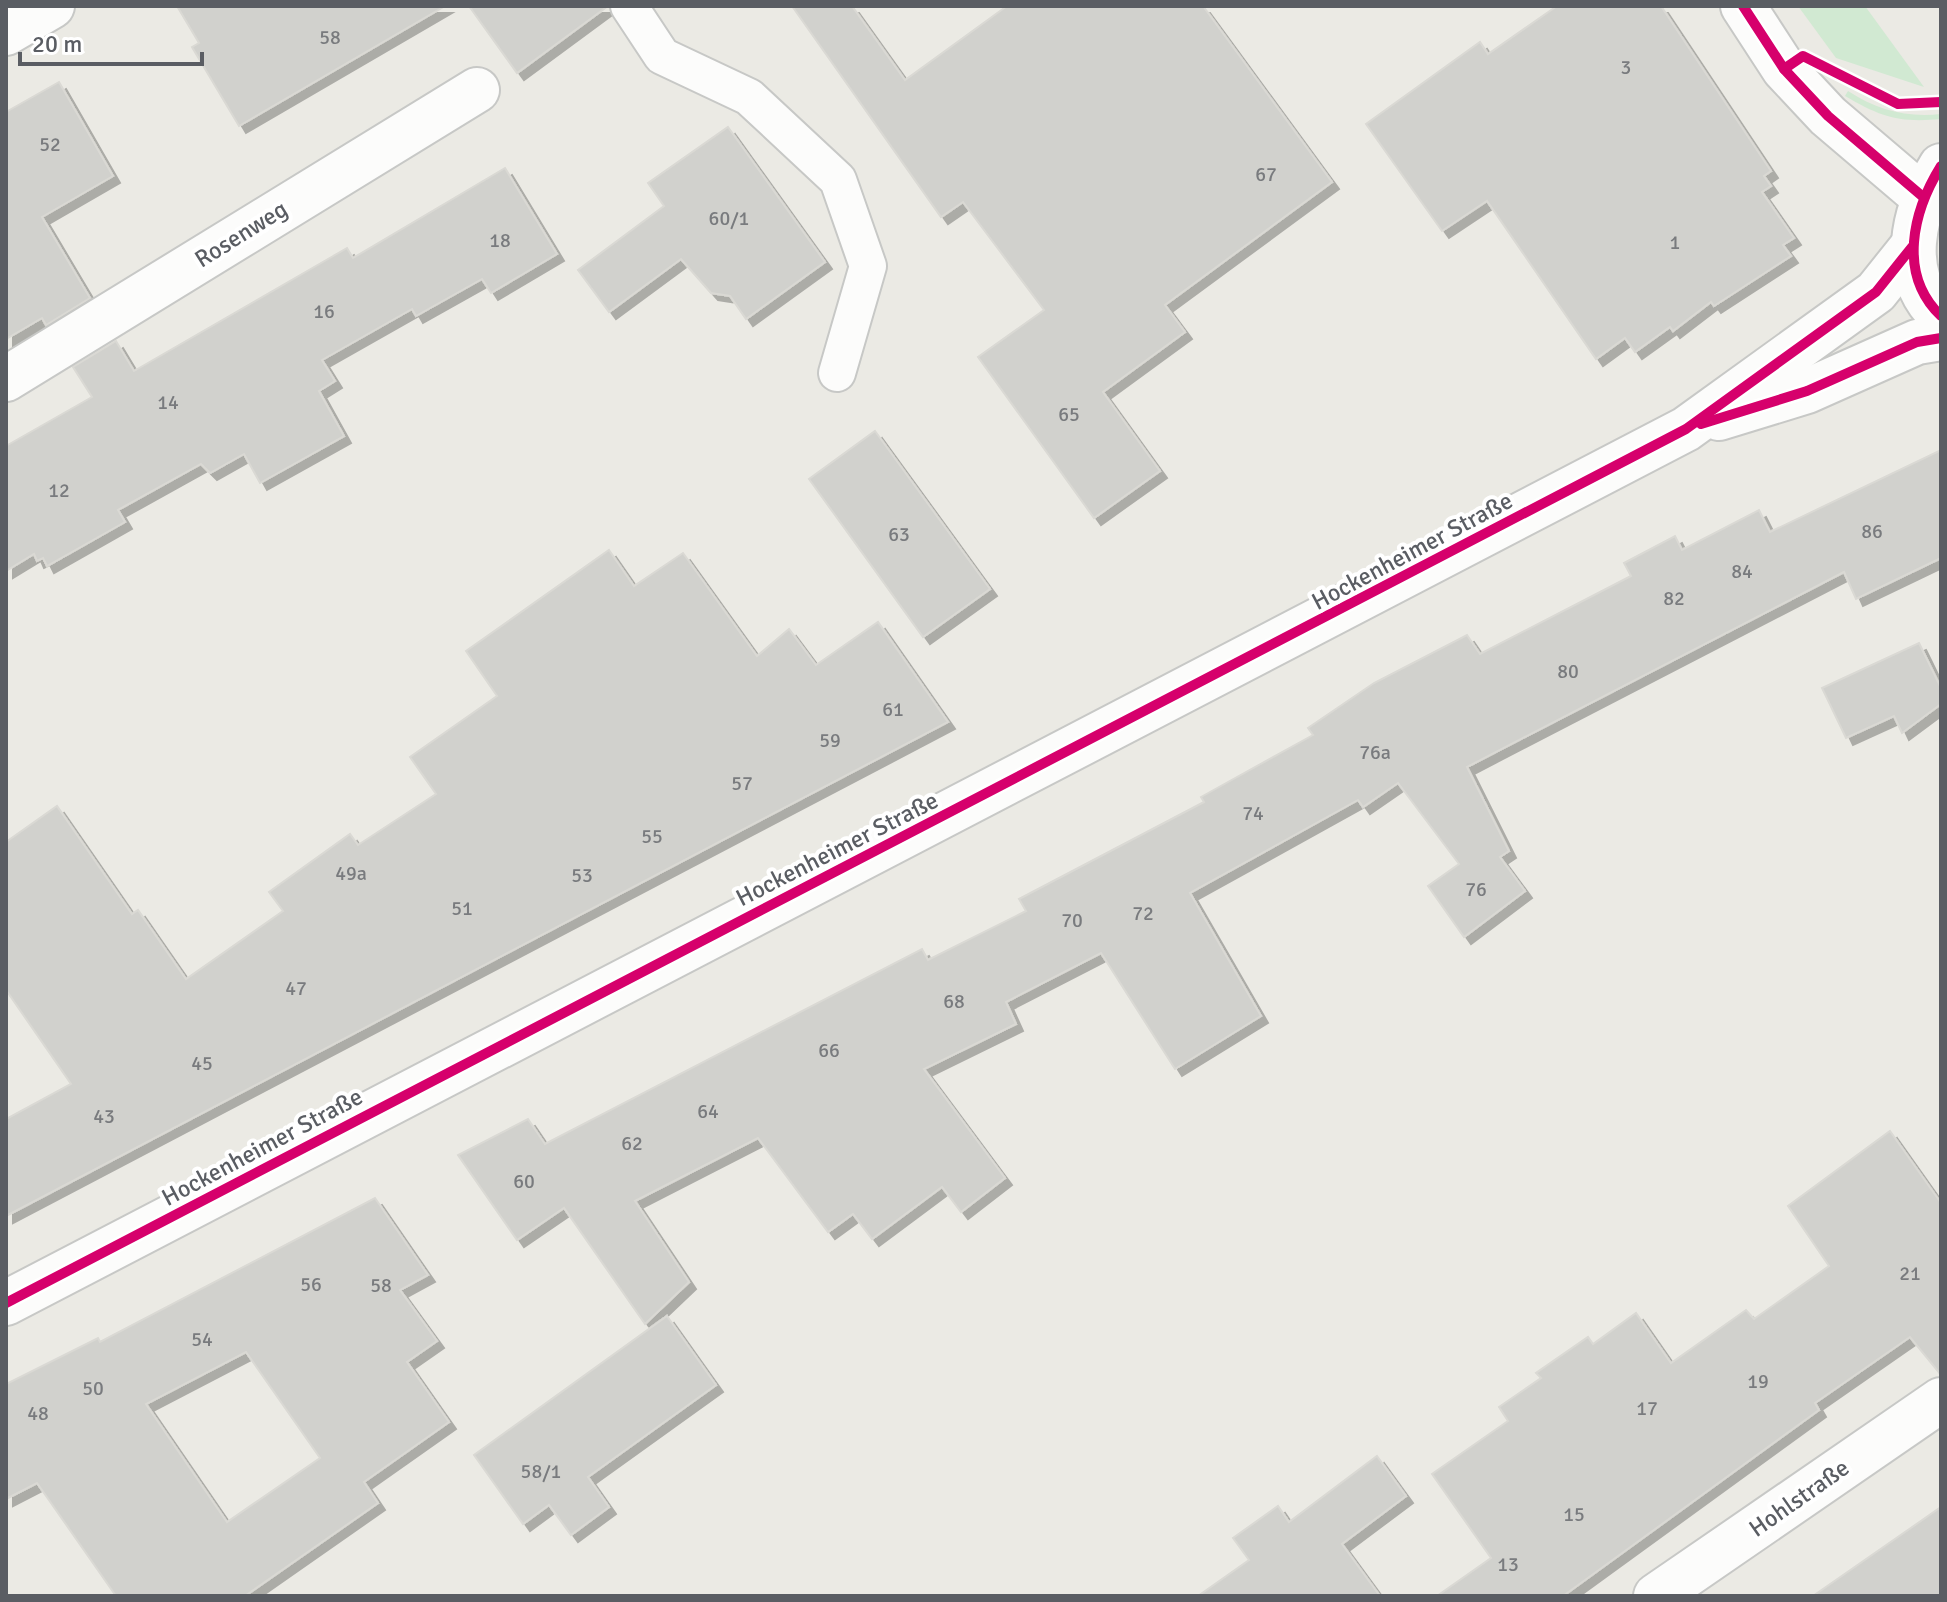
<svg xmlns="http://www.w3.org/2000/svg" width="1947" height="1602" font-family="Signika,sans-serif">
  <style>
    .green { fill: #d1e9d2 }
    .building { fill: #d1d1cd; stroke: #dad9d4; stroke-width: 2; fill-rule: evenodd; filter: url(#shadow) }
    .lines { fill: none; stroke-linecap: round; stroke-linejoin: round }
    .service-casing { stroke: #c7c8c6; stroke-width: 40 }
    .minor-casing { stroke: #c7c8c6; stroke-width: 48 }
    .tertiary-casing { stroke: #c7c8c6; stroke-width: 48 }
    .service { stroke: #fcfcfb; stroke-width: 36 }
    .minor { stroke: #fcfcfb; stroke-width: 44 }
    .tertiary { stroke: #fcfcfb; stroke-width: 44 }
    .cycleway-casing { stroke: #fff; stroke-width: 15 }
    .cycleway { stroke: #d6006c; stroke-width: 10 }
    .labels { text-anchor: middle; stroke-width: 8; stroke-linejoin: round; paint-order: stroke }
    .number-label { font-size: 20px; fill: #797b7e }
    .street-label { font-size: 24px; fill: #5a5d63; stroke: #fff }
  </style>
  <defs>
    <filter id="shadow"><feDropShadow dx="7" dy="7" stdDeviation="0" flood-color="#0004"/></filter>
  </defs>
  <rect width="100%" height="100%" fill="#ebeae4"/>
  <g class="green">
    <polygon points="1798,6 1865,6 1924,87 1836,58"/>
    <path d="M 1848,91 C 1877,110 1907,118 1941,114 L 1941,119 C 1899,123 1881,117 1845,96 Z"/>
  </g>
  <g class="building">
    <polygon points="177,6 445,6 239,126 192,47 199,43"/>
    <polygon points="469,6 608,6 517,73"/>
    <polygon points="792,6 852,6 905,80 1007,6 1203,6 1332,182 1165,305 1185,332 1103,392 1160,471 1094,518 978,357 1044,310 963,202 941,217"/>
    <polygon points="1557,6 1661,6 1771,171 1764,176 1771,186 1762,192 1794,238 1783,245 1791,256 1714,306 1711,302 1673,331 1670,327 1635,352 1625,338 1596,359 1487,201 1442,231 1366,124 1480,42 1488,54"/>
    <polygon points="59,82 113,176 42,217 90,298 46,325 42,318 6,339 6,112"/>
    <polygon points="728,127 825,262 746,319 730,296 711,293 681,259 609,312 578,270 664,206 648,183"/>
    <polygon points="505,168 557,254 491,293 482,279 416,316 412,309 322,360 335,381 319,391 344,436 260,483 244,454 210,473 201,464 118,510 125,522 47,566 43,558 37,561 34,554 6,571 6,446 92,397 73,367 116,341 134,371 347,248 353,258"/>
    <polygon points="875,431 990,589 923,637 809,479"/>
    <polygon points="1941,450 1941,558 1856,599 1844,572 1467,767 1509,851 1500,857 1525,891 1464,937 1428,886 1459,864 1398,783 1363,807 1358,800 1190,893 1261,1016 1175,1069 1101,953 1006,1002 1016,1024 924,1069 1005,1178 961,1212 942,1187 872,1239 853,1214 828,1232 758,1138 635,1201 689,1282 645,1324 564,1208 517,1240 458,1155 528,1119 545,1144 922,949 928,960 1026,911 1019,899 1204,802 1201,797 1313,735 1308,728 1374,683 1467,635 1480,654 1631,576 1624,563 1675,536 1682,550 1759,510 1770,532"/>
    <polygon points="609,550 634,586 683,553 757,656 789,629 816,665 878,622 948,722 6,1216 6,1119 71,1084 6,990 6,842 57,806 132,914 138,910 186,979 283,911 269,892 350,834 358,845 436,794 410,757 497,696 466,651"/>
    <polygon points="1919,643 1941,688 1941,704 1902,733 1894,716 1846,738 1822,688"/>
    <polygon points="1890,1131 1941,1203 1941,1375 1910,1337 1815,1403 1819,1410 1563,1596 1437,1596 1491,1558 1432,1474 1508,1421 1499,1407 1541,1378 1536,1373 1588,1337 1593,1344 1636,1313 1671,1363 1746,1310 1754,1319 1829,1266 1788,1206"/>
    <path d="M 375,1198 L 428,1275 L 400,1290 L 437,1341 L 407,1362 L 449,1422 L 364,1482 L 378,1503 L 245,1596 L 116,1596 L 37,1483 L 6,1499 L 6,1384 L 98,1338 L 100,1342 ZM 246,1352 L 320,1458 L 227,1522 L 146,1404 Z"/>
    <polygon points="667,1316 716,1385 588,1477 609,1507 571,1535 549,1505 523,1524 474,1455"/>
    <polygon points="1377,1456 1406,1496 1342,1544 1380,1596 1198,1596 1249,1560 1233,1538 1278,1506 1289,1522"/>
    <polygon points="1941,1507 1941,1596 1813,1596"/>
  </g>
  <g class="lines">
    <g class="service-casing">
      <polyline id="service" points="629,6 662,56 749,97 838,180 868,266 837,373"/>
    </g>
    <g class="minor-casing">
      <g id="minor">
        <polyline points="1743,6 1784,69 1828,116 1922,196"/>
        <polyline points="6,33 52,6"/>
        <polyline points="6,379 477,90"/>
        <polyline points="1656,1596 1941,1400"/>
      </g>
    </g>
    <g class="tertiary-casing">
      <g id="tertiary">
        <path d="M 1941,166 C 1913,211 1897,274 1941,316"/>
        <polyline points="1719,418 1807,391 1917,342 1941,338"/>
        <polyline points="6,1303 1686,429 1876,292 1912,247"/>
      </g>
    </g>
    <use href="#service" class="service"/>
    <use href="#minor" class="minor"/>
    <use href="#tertiary" class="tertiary"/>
    <g class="cycleway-casing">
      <g id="cycleway">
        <polyline points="1743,6 1784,69 1828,116 1922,196"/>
        <polyline points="1784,69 1803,56 1898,104 1941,102"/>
        <path d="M 1941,166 C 1913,211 1897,274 1941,316"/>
        <polyline points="1701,424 1807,391 1917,342 1941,338"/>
        <polyline points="6,1303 1686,429 1876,292 1912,247"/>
      </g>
    </g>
    <use href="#cycleway" class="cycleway"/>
  </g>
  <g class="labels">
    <g class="number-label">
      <text x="330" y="44">58</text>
      <text x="1626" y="74">3</text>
      <text x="50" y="151">52</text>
      <text x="1266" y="181">67</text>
      <text x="729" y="225">60/1</text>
      <text x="500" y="247">18</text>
      <text x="1675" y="249">1</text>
      <text x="324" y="318">16</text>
      <text x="168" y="409">14</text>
      <text x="1069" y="421">65</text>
      <text x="59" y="497">12</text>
      <text x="1872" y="538">86</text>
      <text x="899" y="541">63</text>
      <text x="1742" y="578">84</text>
      <text x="1674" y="605">82</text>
      <text x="1568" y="678">80</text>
      <text x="893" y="716">61</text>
      <text x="830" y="747">59</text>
      <text x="1375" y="759">76a</text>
      <text x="742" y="790">57</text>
      <text x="1253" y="820">74</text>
      <text x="652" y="843">55</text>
      <text x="351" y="880">49a</text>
      <text x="582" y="882">53</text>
      <text x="1476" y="896">76</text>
      <text x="462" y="915">51</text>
      <text x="1143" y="920">72</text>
      <text x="1072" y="927">70</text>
      <text x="296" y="995">47</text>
      <text x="954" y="1008">68</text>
      <text x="829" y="1057">66</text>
      <text x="202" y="1070">45</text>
      <text x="708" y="1118">64</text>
      <text x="104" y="1123">43</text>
      <text x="632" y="1150">62</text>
      <text x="524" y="1188">60</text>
      <text x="1910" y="1280">21</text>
      <text x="311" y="1291">56</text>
      <text x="381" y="1292">58</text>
      <text x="202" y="1346">54</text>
      <text x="1758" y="1388">19</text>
      <text x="93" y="1395">50</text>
      <text x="1647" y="1415">17</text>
      <text x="38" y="1420">48</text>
      <text x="541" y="1478">58/1</text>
      <text x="1574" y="1521">15</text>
      <text x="1508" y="1571">13</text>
    </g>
    <g class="street-label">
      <text transform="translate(241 234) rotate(-32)" y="8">Rosenweg</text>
      <text transform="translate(1412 551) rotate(-28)" y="8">Hockenheimer Straße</text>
      <text transform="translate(837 849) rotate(-27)" y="8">Hockenheimer Straße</text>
      <text transform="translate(262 1147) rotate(-28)" y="8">Hockenheimer Straße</text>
      <text transform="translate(1799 1498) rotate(-35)" y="8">Hohlstraße</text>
    </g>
  </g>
  <rect width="1947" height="1602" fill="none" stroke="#5a5d63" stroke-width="16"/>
  <path d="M20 52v12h182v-12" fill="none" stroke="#5a5d63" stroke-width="4"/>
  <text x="32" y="52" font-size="24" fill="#5a5d63" stroke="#ffffff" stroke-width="6" paint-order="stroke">20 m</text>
</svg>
